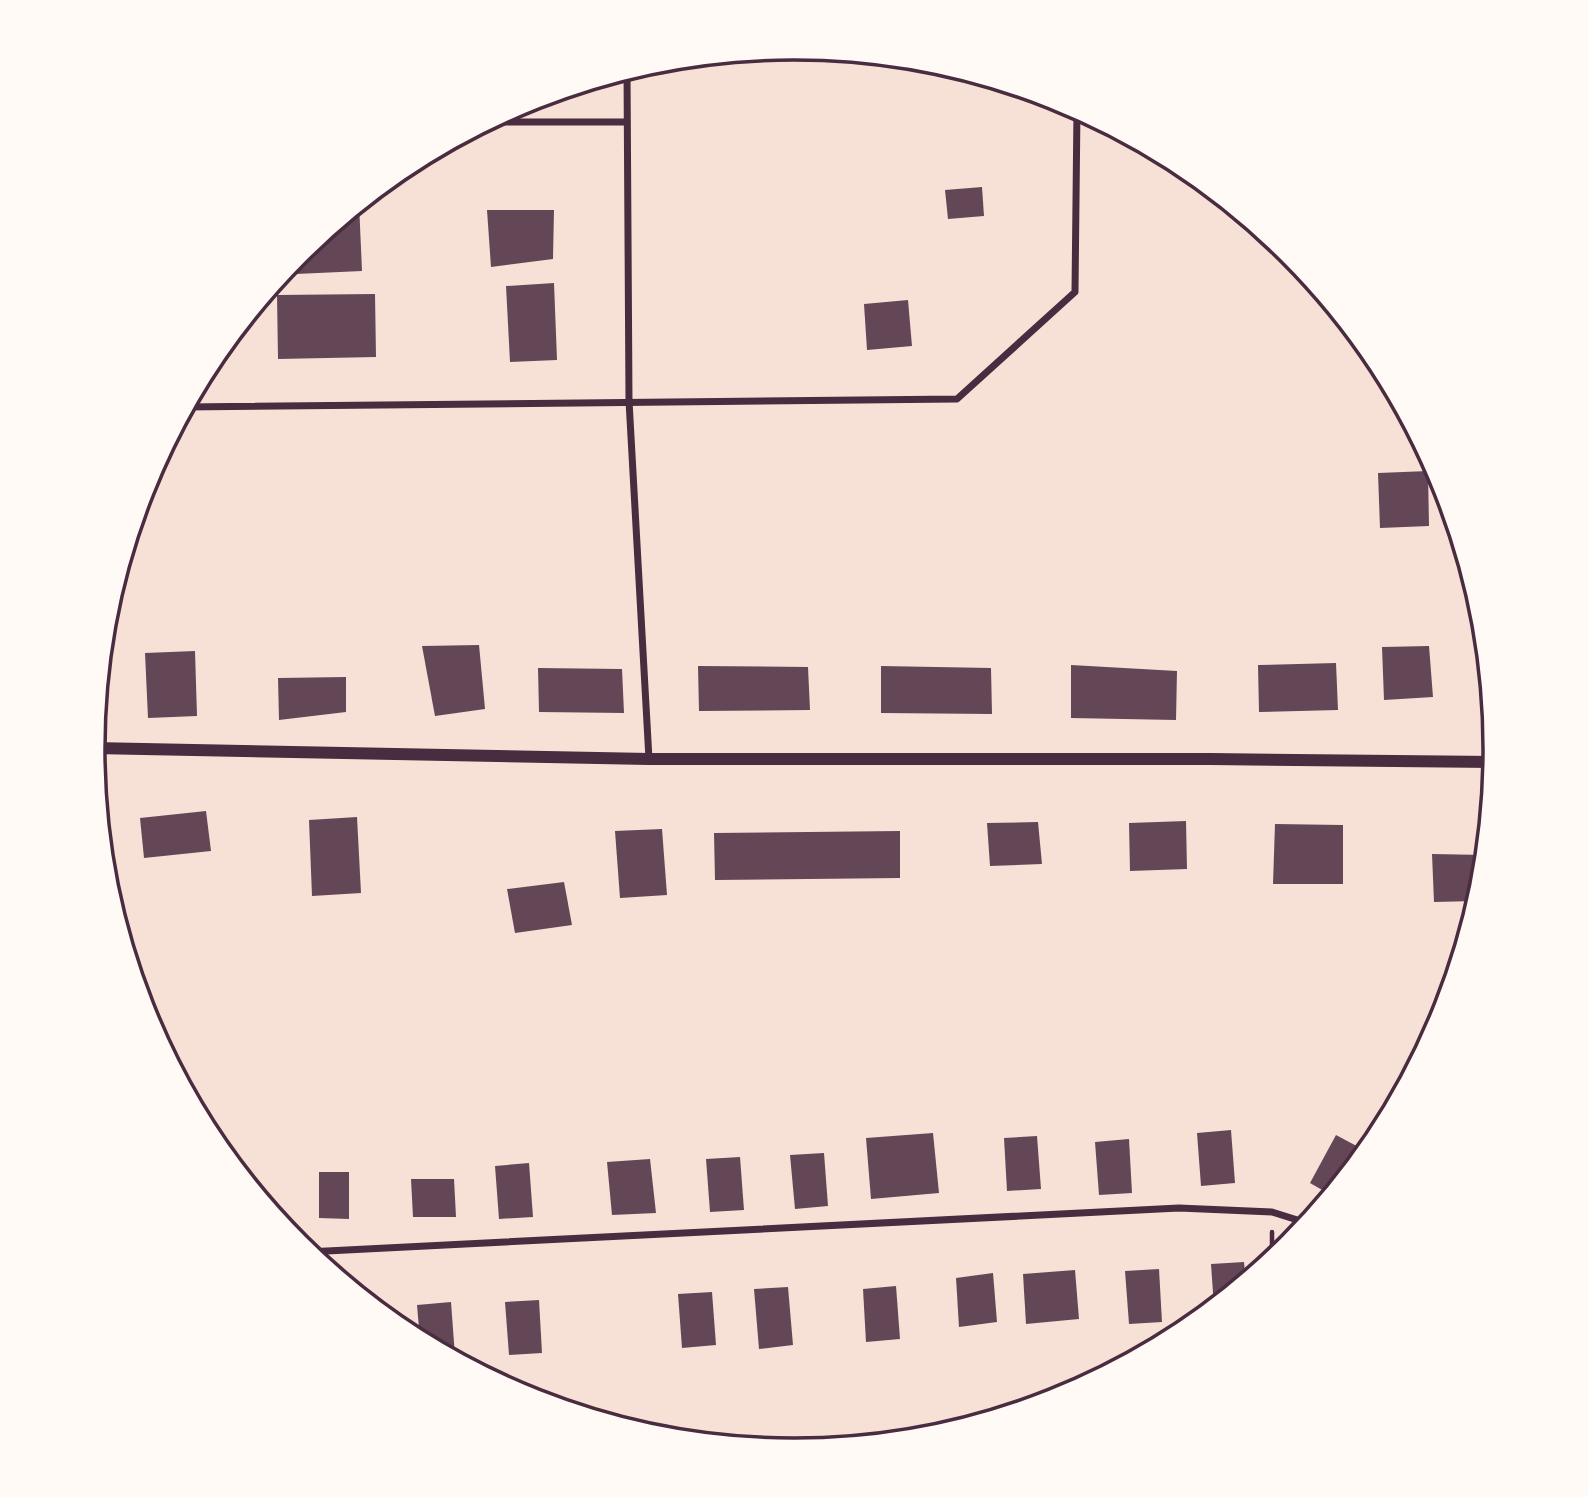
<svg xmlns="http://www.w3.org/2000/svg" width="1588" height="1497" font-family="Inter,sans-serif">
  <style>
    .building { fill: #644757 }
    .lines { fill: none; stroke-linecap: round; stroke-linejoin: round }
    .path { stroke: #4a2c40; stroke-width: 4.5 }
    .minor { stroke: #4a2c40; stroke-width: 7 }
    .tertiary { stroke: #4a2c40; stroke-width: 12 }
    .rim { fill: none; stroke: #4a2c40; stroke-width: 3.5 }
  </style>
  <rect width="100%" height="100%" fill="#f7e1d7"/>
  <g class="building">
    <polygon points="982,187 984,216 948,219 945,190"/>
    <polygon points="359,203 362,271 296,274 295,256 298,252"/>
    <polygon points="487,210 554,210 553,259 491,267"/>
    <polygon points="554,283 557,360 510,362 506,286"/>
    <polygon points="375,294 376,357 278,359 277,295"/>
    <polygon points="908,300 912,346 867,350 864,304"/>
    <polygon points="1428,471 1429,526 1380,528 1378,473"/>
    <polygon points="479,645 485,709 435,716 422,646"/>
    <polygon points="1429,646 1433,697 1384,700 1382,647"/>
    <polygon points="195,651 197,716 148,718 145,653"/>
    <polygon points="1336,663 1338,710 1259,712 1258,665"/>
    <polygon points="1071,665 1177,671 1176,720 1071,718"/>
    <polygon points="698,666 808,667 810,710 699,711"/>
    <polygon points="881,666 991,668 992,714 881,713"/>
    <polygon points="538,668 622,669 624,713 539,712"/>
    <polygon points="346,677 346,712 279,720 278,678"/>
    <polygon points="206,811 211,851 144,858 140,818"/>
    <polygon points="357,817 361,893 312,896 309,820"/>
    <polygon points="1186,821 1187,869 1130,871 1129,823"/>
    <polygon points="1038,822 1042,864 990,866 987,823"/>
    <polygon points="1275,824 1343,825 1343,884 1273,884"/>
    <polygon points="662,829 667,895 620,898 615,831"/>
    <polygon points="900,831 900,878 715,880 714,833"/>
    <polygon points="1432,854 1485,855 1482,886 1477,901 1434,902"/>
    <polygon points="564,882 572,925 515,933 507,889"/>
    <polygon points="1231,1130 1235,1183 1201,1186 1197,1133"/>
    <polygon points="933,1133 939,1193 871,1199 866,1138"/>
    <polygon points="1336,1135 1366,1151 1331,1195 1310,1183"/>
    <polygon points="1037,1136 1041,1189 1007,1191 1004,1138"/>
    <polygon points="1129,1139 1132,1193 1099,1195 1095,1142"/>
    <polygon points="236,1152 237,1170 223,1153"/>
    <polygon points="824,1153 828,1206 795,1209 790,1155"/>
    <polygon points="740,1157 744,1210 710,1212 706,1159"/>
    <polygon points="650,1159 656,1213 612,1215 607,1162"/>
    <polygon points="529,1163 533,1217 499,1219 495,1166"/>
    <polygon points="319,1172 349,1172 349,1219 319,1218"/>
    <polygon points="411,1179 454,1179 456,1217 413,1217"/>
    <polygon points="1244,1262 1246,1281 1214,1307 1211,1264"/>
    <polygon points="1159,1269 1162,1322 1129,1324 1125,1271"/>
    <polygon points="1075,1270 1079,1319 1026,1324 1023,1274"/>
    <polygon points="993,1273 997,1322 959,1327 956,1278"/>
    <polygon points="896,1286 900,1339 866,1342 863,1289"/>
    <polygon points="788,1287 793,1345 759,1349 754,1289"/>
    <polygon points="712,1292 716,1345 682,1348 678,1294"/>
    <polygon points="539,1300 542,1353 509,1355 505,1302"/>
    <polygon points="451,1302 455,1356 450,1356 420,1340 417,1305"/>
  </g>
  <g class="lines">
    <polyline class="path" points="1272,1232 1272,1259"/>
    <g class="minor">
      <polyline points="627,70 629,401 649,759"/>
      <polyline points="486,122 626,122"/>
      <polyline points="185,407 957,399 1075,292 1077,109"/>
      <polyline points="1483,623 1487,762"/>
      <polyline points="307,1252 1179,1208 1272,1212 1307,1223"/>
    </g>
    <polyline class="tertiary" points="93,748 649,759 1210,759 1494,762"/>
  </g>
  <path d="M0 0H1588V1497H0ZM105 749a689 689 0 1 1 1378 0a689 689 0 1 1-1378 0Z" fill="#fffaf5" fill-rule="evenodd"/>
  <path class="rim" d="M105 749a689 689 0 1 1 1378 0a689 689 0 1 1-1378 0Z"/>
</svg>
